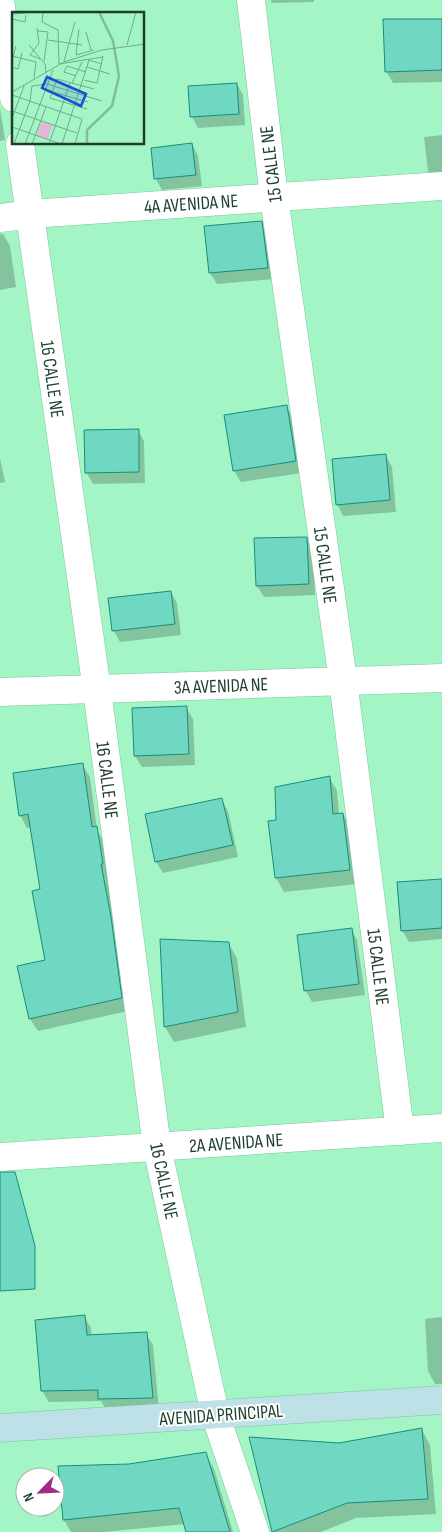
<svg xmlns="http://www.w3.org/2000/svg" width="442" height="1532" font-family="'Sofia Sans Condensed',sans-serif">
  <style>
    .shadow { fill: #0003 }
    .building { fill: #70d8c2; stroke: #158e7b }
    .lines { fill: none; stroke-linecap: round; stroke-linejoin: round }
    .street-casing { stroke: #78c79b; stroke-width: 29 }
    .secondary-casing { stroke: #78c79b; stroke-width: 29 }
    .street { stroke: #fff; stroke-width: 28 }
    .secondary { stroke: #bee0e7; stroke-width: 28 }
    .labels { text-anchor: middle; stroke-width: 4; stroke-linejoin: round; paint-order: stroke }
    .street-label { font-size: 19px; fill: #1d3f2c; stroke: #fff }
    .inset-river { fill: none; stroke: #80be9a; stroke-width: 2.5 }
    .inset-road { fill: none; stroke: #6eac88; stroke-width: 1 }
    .view { fill: #1d4ed8; fill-opacity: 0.15; stroke: #1d4ed8; stroke-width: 2.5 }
    .inset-edge { fill: none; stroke: #1d3f2c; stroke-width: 2.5 }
  </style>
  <rect width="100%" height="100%" fill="#a4f5c6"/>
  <g class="shadow">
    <polygon points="271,0 314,0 314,2 272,3"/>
    <polygon points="442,20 442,82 393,83 386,71"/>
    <polygon points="237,84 243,95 245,125 198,128 192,117"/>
    <polygon points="0,108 5,140 0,141"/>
    <polygon points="442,135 442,182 434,182 428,171 424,137"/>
    <polygon points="192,144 198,156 202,186 162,190 156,179 152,149"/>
    <polygon points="261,222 268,234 274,279 217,284 210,273"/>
    <polygon points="0,234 3,234 10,246 16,287 0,290"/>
    <polygon points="286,406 293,418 302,473 241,482 234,471"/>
    <polygon points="138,430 144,441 145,483 93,484 86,472"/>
    <polygon points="386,456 392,467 396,512 343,516 337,504"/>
    <polygon points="0,458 5,482 0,483"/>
    <polygon points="306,538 313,549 315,595 264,597 257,586 255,540"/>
    <polygon points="171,592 177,603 181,635 120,642 114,631 110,599"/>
    <polygon points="186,708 193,719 195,765 142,767 135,756"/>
    <polygon points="82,764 90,777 97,830 103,841 128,1011 38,1031 30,1019 47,961 41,890 31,827 27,828 20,815"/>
    <polygon points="329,777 337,791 339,814 343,814 351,828 357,884 284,892 276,878 278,821"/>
    <polygon points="222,800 228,811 238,857 163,873 156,862"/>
    <polygon points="442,880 442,939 409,942 402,930"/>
    <polygon points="351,929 357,940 365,995 312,1002 306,991 298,936"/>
    <polygon points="161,940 228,943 237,958 246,1027 174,1042 165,1027"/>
    <polygon points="84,1316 91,1328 92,1336 146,1334 153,1345 159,1410 106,1410 101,1401 49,1402 42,1391"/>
    <polygon points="442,1317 442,1384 435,1384 428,1371 425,1319"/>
    <polygon points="422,1430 430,1445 436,1514 356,1518 321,1532 273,1532 251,1438 339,1444"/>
    <polygon points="205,1453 214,1469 233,1532 188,1532 185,1524 104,1532 71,1532 64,1520 60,1467 130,1466"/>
  </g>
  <g class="building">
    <polygon points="383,19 442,19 442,70 385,72"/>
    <polygon points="237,83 239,114 190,117 188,86"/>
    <polygon points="192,143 196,175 154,179 151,148"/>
    <polygon points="262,221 268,268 209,273 204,226"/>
    <polygon points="287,405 296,461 233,471 224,415"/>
    <polygon points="139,429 139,472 85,473 84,430"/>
    <polygon points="386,454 390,500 336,505 332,459"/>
    <polygon points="307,537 309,584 256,586 254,538"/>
    <polygon points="171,591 175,624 112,631 108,598"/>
    <polygon points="187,706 189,754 134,756 132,708"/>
    <polygon points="83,763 92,827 97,826 103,864 101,864 111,917 122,998 29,1019 17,966 45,960 32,891 40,889 28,814 19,816 13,773"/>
    <polygon points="330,776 333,814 343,813 350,870 275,878 268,821 276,820 275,787"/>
    <polygon points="222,798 233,845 155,862 145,814"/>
    <polygon points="442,879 442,928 401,931 397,882"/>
    <polygon points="352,928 359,984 304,991 297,935"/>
    <polygon points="160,939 229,942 238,1012 164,1027"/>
    <polygon points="0,1172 15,1172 35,1246 35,1289 0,1291"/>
    <polygon points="85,1315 87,1335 147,1332 153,1398 98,1399 98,1390 41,1391 35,1320"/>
    <polygon points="422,1428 428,1499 347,1503 272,1532 249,1437 339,1443"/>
    <polygon points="206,1452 230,1532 186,1532 179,1508 63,1520 58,1466 129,1464"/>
  </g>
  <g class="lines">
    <g class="street-casing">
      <g id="street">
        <polyline points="0,0 14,98"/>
        <polyline points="251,0 274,197 343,680 400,1131"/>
        <polyline points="20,144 97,690 157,1147 215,1414 255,1532"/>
        <polyline points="0,218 30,214 442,186"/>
        <polyline points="0,692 442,678"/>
        <polyline points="0,1157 442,1128"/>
      </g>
    </g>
    <g class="secondary-casing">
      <polyline id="secondary" points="0,1428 442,1400"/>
    </g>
    <use href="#street" class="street"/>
    <use href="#secondary" class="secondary"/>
  </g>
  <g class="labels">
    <g class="street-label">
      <text transform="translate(270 164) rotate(-97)" y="7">15 CALLE NE</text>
      <text transform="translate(191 203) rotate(-4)" y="7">4A AVENIDA NE</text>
      <text transform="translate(53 379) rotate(82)" y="7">16 CALLE NE</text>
      <text transform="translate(326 565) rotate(82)" y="7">15 CALLE NE</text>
      <text transform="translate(221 685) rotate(-2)" y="7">3A AVENIDA NE</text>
      <text transform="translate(108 780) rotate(83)" y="7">16 CALLE NE</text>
      <text transform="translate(379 967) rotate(83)" y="7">15 CALLE NE</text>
      <text transform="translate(236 1142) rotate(-4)" y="7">2A AVENIDA NE</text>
      <text transform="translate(165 1181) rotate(78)" y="7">16 CALLE NE</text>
      <text transform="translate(221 1414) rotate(-4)" y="7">AVENIDA PRINCIPAL</text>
    </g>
  </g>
  <g transform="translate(12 12)">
    <rect width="132" height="132" fill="#a4f5c6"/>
    <path d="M 29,110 L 40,113 L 36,127 L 25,123 Z" fill="#e5b6d6"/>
    <path class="inset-river" d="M 75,132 L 75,118 L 100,94 L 107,64 L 101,29 L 87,0"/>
    <path class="inset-road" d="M 31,0 L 30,10 L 46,18 L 47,52 L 91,45M 1,2 L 24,0M 0,7 L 13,10 L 14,3M 25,16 L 27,31 L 18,43 L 28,47M 26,19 L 36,20 L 32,49M 74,20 L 79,38M 36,28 L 70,33M 17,33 L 33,52 L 34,61M 115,33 L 124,0M 64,43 L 82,38M 64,43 L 67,17M 0,44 L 24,50 L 22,66M 0,49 L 4,34M 52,49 L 63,10M 55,54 L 74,60M 55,54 L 52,60 L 64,64M 0,55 L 6,57 L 10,41M 75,55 L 98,62M 72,68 L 85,71 L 91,44M 60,71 L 70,50M 20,74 L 35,72 L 90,89M 0,80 L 52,50 L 90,38 L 133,32M 41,80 L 76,90M 0,83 L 70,107 L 63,132M 75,97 L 38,86 L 45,67 L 82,77M 0,99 L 65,121M 0,106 L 12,74M 0,115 L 49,132M 2,132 L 18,89 L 20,74M 13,132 L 41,58M 20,132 L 34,95M 37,132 L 58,71M 50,132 L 77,48 L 90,52"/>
    <path class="view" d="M 35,65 L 74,82 L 69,94 L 30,76 Z"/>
    <rect width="132" height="132" class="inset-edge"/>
  </g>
  <g transform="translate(40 1492) rotate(246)"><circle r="24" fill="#ffffff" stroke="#a5b2ab"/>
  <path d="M0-4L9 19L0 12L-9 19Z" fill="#a02c87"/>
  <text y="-8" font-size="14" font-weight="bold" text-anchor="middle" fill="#1d3f2c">N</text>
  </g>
</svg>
